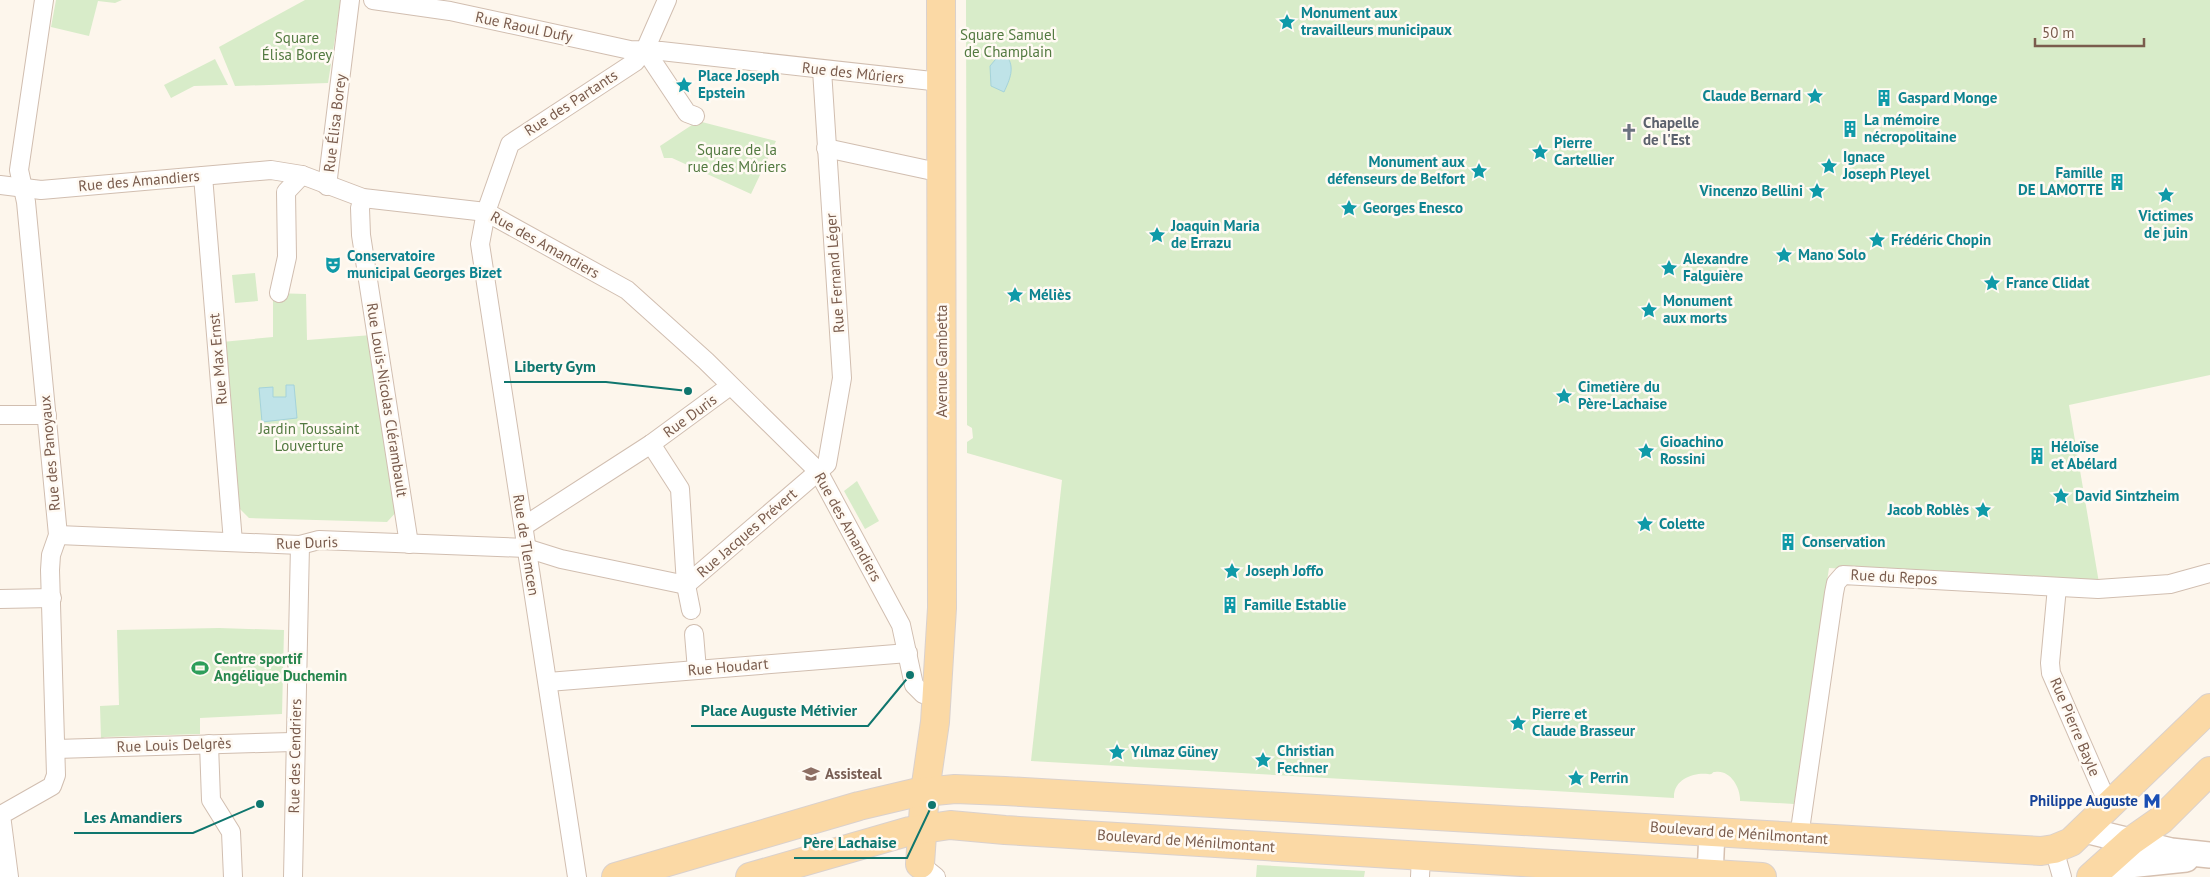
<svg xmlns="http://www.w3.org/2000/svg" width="2210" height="877" font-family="'PT Sans',sans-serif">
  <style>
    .green { fill: #d8ecc9 }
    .water { fill: #bfe3e8; stroke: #a5d3da }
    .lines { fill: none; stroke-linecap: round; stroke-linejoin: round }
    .street-casing { stroke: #d1beb0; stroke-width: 20 }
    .secondary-casing { stroke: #d6c0b0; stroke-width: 28 }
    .primary-casing { stroke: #dad1cd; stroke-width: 30 }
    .street { stroke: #fff; stroke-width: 18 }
    .secondary { stroke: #fff; stroke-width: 25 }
    .primary { stroke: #fbd9a5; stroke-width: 28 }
    .labels { text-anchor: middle; stroke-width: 5; stroke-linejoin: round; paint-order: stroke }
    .culture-label { font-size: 15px; font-weight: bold; fill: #0d838f; stroke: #fffaf3; text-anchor: start }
    .street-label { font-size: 15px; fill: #7a5c4d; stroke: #fffaf3 }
    .park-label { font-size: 15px; fill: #537a41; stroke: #fffaf3 }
    .worship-label { font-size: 15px; font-weight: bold; fill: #5b616d; stroke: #fffaf3; text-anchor: start }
    .leisure-label { font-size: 15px; font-weight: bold; fill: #27864d; stroke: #fffaf3; text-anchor: start }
    .education-label { font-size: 15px; font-weight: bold; fill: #785e54; stroke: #fffaf3; text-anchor: start }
    .transit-label { font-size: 15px; font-weight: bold; fill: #164399; stroke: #fffaf3; text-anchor: end }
    .leader { fill: none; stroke: #0f766e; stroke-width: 2 }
    .callout-dot { fill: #0f766e; stroke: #fffaf3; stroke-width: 2 }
    .callout-label { font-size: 16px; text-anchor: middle; font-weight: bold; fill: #0f766e; stroke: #fffaf3; stroke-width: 5; stroke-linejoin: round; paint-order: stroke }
  </style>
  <rect width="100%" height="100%" fill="#fdf6ec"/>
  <g class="green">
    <polygon points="56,0 122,0 115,3 98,1 89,36 51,27"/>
    <polygon points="305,0 341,0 328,83 235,86 219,47"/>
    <path d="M 966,0 L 2210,0 L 2210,375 L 2069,405 L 2099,583 L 1829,568 L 1794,804 L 1740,801 C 1741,788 1730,769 1715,772 C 1711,772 1714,775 1708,774 C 1696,772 1673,778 1674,798 L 1031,761 L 1062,480 L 967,453 L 967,442 L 973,438 L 972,428 L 967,425 Z"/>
    <polygon points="215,59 228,85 194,86 171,98 164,85"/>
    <polygon points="698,121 776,141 751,194 672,158 664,158 660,146"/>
    <polygon points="255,273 258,301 235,303 232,275"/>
    <polygon points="273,293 306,294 307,340 372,335 399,509 387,522 249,518 237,506 222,342 273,337"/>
    <polygon points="857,481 879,521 865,529 844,491"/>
    <polygon points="219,628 284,630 282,714 200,718 200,734 105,737 101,739 100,706 119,705 117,630"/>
    <polygon points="1257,865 1365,871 1364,877 1256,877"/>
  </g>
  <g class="water">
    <path d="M 1000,54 L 1007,56 C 1015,68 1010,79 1004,92 L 991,86 L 990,66 Z"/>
    <polygon points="286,385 294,385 297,418 262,422 259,388 273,387 273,397 286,397"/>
  </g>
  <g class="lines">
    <g class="street-casing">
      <g id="street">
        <polyline points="373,0 450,11 630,50 661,51 941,82"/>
        <polyline points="645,50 687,113 695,116"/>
        <polyline points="826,148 942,173"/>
        <polyline points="203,176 233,542"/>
        <polyline points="0,185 41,190 271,170 302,175 363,198 486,212 627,290 706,361 818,471 901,625 914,685 923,694 936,697"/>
        <polyline points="327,186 350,0"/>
        <polyline points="363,198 360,208 361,235 409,544"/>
        <polyline points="279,293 287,257 286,192 302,175"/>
        <polyline points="0,415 47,415"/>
        <polyline points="651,444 680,489 686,585 691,610"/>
        <polyline points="524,526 651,444 730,386"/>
        <polyline points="58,535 300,545 319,540 526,548 561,559 686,585 827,464 842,378 822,70"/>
        <polyline points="2057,587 2050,663 2051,673 2109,806"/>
        <polyline points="0,599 52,598"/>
        <polyline points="694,634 697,670"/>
        <polyline points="548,682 908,653"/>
        <polyline points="209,744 211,800 231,832 233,877"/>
        <polyline points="56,749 292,742"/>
        <polyline points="1799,837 1834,593 1836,583 1843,575 2098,589 2170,584 2210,573"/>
        <polyline points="2054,849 2062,877"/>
        <polyline points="920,864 936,877"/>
        <polyline points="9,877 1,815 52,786 56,775 50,570 51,555 58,535 26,202 19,170 44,0"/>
        <polyline points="293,877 300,545"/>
        <polyline points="577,877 480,244 486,212 510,144 635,62 645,50 667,0"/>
        <polyline points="1420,877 1421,857"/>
      </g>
    </g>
    <g class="secondary-casing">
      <g id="secondary">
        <polyline points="2085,830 2171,851 2210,855"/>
        <polyline points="2101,868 2186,859"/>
        <polyline points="1710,877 1712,831"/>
      </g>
    </g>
    <g class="primary-casing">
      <g id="primary">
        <polyline points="920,864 925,791 935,722 942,608 941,0"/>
        <polyline points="616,877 859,806 914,793 955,789 1005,791 2041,851 2054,849 2071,842 2210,708"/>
        <polyline points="750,877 910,831 950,825 1005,830 1762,877"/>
        <polyline points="2091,877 2131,841 2161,820 2210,771"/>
      </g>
    </g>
    <use href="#street" class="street"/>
    <use href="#secondary" class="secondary"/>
    <use href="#primary" class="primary"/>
  </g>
  <defs>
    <g id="sight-bare" transform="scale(1.35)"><path d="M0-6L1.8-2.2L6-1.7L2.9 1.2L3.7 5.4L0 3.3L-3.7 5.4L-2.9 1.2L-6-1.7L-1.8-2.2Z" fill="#0f9aa8" stroke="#fffaf3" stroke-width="2.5" paint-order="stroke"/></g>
    <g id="building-bare" transform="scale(1.35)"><path d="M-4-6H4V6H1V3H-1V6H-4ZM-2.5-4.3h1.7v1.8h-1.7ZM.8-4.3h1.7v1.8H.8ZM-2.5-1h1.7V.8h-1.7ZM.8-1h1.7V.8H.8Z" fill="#0f9aa8" stroke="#fffaf3" stroke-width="2.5" paint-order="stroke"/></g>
    <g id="church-bare" transform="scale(1.35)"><path d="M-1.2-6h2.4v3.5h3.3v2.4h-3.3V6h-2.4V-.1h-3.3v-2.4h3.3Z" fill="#6b7280" stroke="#fffaf3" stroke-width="2.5" paint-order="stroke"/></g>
    <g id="theatre-bare" transform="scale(1.35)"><path d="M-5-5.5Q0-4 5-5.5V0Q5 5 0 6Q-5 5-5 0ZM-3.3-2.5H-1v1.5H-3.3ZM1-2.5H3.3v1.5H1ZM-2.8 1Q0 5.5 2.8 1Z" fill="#0f9aa8" stroke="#fffaf3" stroke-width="2.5" paint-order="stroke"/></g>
    <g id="stadium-bare" transform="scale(1.35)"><path d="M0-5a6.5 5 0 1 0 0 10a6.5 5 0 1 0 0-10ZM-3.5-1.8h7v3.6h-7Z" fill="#2e9e5b" stroke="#fffaf3" stroke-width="2.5" paint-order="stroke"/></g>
    <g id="university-bare" transform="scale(1.35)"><path d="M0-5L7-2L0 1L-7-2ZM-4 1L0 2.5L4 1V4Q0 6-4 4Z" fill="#8d6e63" stroke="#fffaf3" stroke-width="2.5" paint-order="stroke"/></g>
    <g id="metro-bare" transform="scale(1.35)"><path d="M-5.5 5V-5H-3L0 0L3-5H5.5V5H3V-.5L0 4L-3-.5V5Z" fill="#1a4fb4" stroke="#fffaf3" stroke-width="2.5" paint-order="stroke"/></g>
  </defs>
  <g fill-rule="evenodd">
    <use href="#sight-bare" x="1287" y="22"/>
    <use href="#sight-bare" x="684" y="85"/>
    <use href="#sight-bare" x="1815" y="96"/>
    <use href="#building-bare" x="1884" y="98"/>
    <use href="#building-bare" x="1850" y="129"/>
    <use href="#church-bare" x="1629" y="132"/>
    <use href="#sight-bare" x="1540" y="152"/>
    <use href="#sight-bare" x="1829" y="166"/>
    <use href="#sight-bare" x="1479" y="171"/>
    <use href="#building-bare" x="2117" y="182"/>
    <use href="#sight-bare" x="1817" y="191"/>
    <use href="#sight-bare" x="2166" y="195"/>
    <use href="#sight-bare" x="1349" y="208"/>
    <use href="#sight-bare" x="1157" y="235"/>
    <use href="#sight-bare" x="1877" y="240"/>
    <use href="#sight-bare" x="1784" y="255"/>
    <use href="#theatre-bare" x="333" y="265"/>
    <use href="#sight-bare" x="1669" y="268"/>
    <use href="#sight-bare" x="1992" y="283"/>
    <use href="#sight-bare" x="1015" y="295"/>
    <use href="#sight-bare" x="1649" y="310"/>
    <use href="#sight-bare" x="1564" y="396"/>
    <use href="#sight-bare" x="1646" y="451"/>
    <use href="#building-bare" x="2037" y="456"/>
    <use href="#sight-bare" x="2061" y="496"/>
    <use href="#sight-bare" x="1983" y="510"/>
    <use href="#sight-bare" x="1645" y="524"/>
    <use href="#building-bare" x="1788" y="542"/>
    <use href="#sight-bare" x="1232" y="571"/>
    <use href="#building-bare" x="1230" y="605"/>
    <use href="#stadium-bare" x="200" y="668"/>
    <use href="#sight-bare" x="1518" y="723"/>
    <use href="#sight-bare" x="1117" y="752"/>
    <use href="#sight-bare" x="1263" y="760"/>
    <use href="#university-bare" x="811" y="774"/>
    <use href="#sight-bare" x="1576" y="778"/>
    <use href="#metro-bare" x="2152" y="801"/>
  </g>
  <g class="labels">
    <g class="culture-label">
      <text x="1301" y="18">Monument aux<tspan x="1301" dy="17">travailleurs municipaux</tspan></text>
      <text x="698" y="81">Place Joseph<tspan x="698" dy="17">Epstein</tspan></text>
      <text x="1801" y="101" text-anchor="end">Claude Bernard</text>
      <text x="1898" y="103">Gaspard Monge</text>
      <text x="1864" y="125">La mémoire<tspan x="1864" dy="17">nécropolitaine</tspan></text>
      <text x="1554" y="148">Pierre<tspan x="1554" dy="17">Cartellier</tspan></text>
      <text x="1843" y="162">Ignace<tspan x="1843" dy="17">Joseph Pleyel</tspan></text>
      <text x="1465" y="167" text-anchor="end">Monument aux<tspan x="1465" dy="17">défenseurs de Belfort</tspan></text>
      <text x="2103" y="178" text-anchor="end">Famille<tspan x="2103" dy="17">DE LAMOTTE</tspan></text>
      <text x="1803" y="196" text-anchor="end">Vincenzo Bellini</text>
      <text x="1363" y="213">Georges Enesco</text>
      <text x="2166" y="221" text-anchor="middle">Victimes<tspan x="2166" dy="17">de juin</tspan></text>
      <text x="1171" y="231">Joaquin Maria<tspan x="1171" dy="17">de Errazu</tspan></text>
      <text x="1891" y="245">Frédéric Chopin</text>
      <text x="1798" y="260">Mano Solo</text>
      <text x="347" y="261">Conservatoire<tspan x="347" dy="17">municipal Georges Bizet</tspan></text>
      <text x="1683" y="264">Alexandre<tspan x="1683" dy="17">Falguière</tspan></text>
      <text x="2006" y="288">France Clidat</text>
      <text x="1029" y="300">Méliès</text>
      <text x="1663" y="306">Monument<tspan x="1663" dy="17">aux morts</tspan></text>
      <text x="1578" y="392">Cimetière du<tspan x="1578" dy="17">Père-Lachaise</tspan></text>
      <text x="1660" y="447">Gioachino<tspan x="1660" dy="17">Rossini</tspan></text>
      <text x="2051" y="452">Héloïse<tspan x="2051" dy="17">et Abélard</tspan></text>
      <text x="2075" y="501">David Sintzheim</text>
      <text x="1969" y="515" text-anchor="end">Jacob Roblès</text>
      <text x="1659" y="529">Colette</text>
      <text x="1802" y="547">Conservation</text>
      <text x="1246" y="576">Joseph Joffo</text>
      <text x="1244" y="610">Famille Establie</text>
      <text x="1532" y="719">Pierre et<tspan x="1532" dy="17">Claude Brasseur</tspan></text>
      <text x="1277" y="756">Christian<tspan x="1277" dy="17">Fechner</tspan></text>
      <text x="1131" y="757">Yılmaz Güney</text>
      <text x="1590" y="783">Perrin</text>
    </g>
    <g class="street-label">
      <text transform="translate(524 27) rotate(12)" y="5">Rue Raoul Dufy</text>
      <text transform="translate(853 73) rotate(6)" y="5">Rue des Mûriers</text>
      <text transform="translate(571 103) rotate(-33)" y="5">Rue des Partants</text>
      <text transform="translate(335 123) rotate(-83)" y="5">Rue Élisa Borey</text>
      <text transform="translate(139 181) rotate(-5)" y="5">Rue des Amandiers</text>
      <text transform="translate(545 245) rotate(29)" y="5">Rue des Amandiers</text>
      <text transform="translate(835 273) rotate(-94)" y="5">Rue Fernand Léger</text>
      <text transform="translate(218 359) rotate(-95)" y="5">Rue Max Ernst</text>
      <text transform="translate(942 361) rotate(-90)" y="5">Avenue Gambetta</text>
      <text transform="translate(387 400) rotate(81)" y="5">Rue Louis-Nicolas Clérambault</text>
      <text transform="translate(690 416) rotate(-36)" y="5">Rue Duris</text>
      <text transform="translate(50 453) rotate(-95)" y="5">Rue des Panoyaux</text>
      <text transform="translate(848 527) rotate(61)" y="5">Rue des Amandiers</text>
      <text transform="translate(747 533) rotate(-41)" y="5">Rue Jacques Prévert</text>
      <text transform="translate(307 543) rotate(-2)" y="5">Rue Duris</text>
      <text transform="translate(526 545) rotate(81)" y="5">Rue de Tlemcen</text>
      <text transform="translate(1894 577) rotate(3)" y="5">Rue du Repos</text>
      <text transform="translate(728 667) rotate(-5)" y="5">Rue Houdart</text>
      <text transform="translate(2075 727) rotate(67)" y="5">Rue Pierre Bayle</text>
      <text transform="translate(174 745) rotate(-2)" y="5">Rue Louis Delgrès</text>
      <text transform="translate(295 756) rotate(-89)" y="5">Rue des Cendriers</text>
      <text transform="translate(1739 833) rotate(4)" y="5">Boulevard de Ménilmontant</text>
      <text transform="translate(1186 841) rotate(4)" y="5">Boulevard de Ménilmontant</text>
    </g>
    <g class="park-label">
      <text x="1008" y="40">Square Samuel<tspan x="1008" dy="17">de Champlain</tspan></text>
      <text x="297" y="43">Square<tspan x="297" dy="17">Élisa Borey</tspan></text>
      <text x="737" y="155">Square de la<tspan x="737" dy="17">rue des Mûriers</tspan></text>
      <text x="309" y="434">Jardin Toussaint<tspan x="309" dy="17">Louverture</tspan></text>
    </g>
    <g class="worship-label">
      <text x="1643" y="128">Chapelle<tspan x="1643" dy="17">de l'Est</tspan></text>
    </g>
    <g class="leisure-label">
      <text x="214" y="664">Centre sportif<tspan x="214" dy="17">Angélique Duchemin</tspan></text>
    </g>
    <g class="education-label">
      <text x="825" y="779">Assisteal</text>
    </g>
    <g class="transit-label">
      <text x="2138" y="806">Philippe Auguste</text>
    </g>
  </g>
  <path class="leader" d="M688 391L606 382H504M910 675L868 726H691M260 804L193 833H74M932 805L907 858H794"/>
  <g class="callout-dot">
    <circle cx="688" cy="391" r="5"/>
    <circle cx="910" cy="675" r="5"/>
    <circle cx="260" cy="804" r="5"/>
    <circle cx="932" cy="805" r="5"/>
  </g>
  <g class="callout-label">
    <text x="555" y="372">Liberty Gym</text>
    <text x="779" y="716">Place Auguste Métivier</text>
    <text x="133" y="823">Les Amandiers</text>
    <text x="850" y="848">Père Lachaise</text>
  </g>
  <path d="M2035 38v8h109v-8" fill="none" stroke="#7a5c4d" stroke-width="2.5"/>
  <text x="2042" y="38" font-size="15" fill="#7a5c4d" stroke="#fffaf3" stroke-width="4" paint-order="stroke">50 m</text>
</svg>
